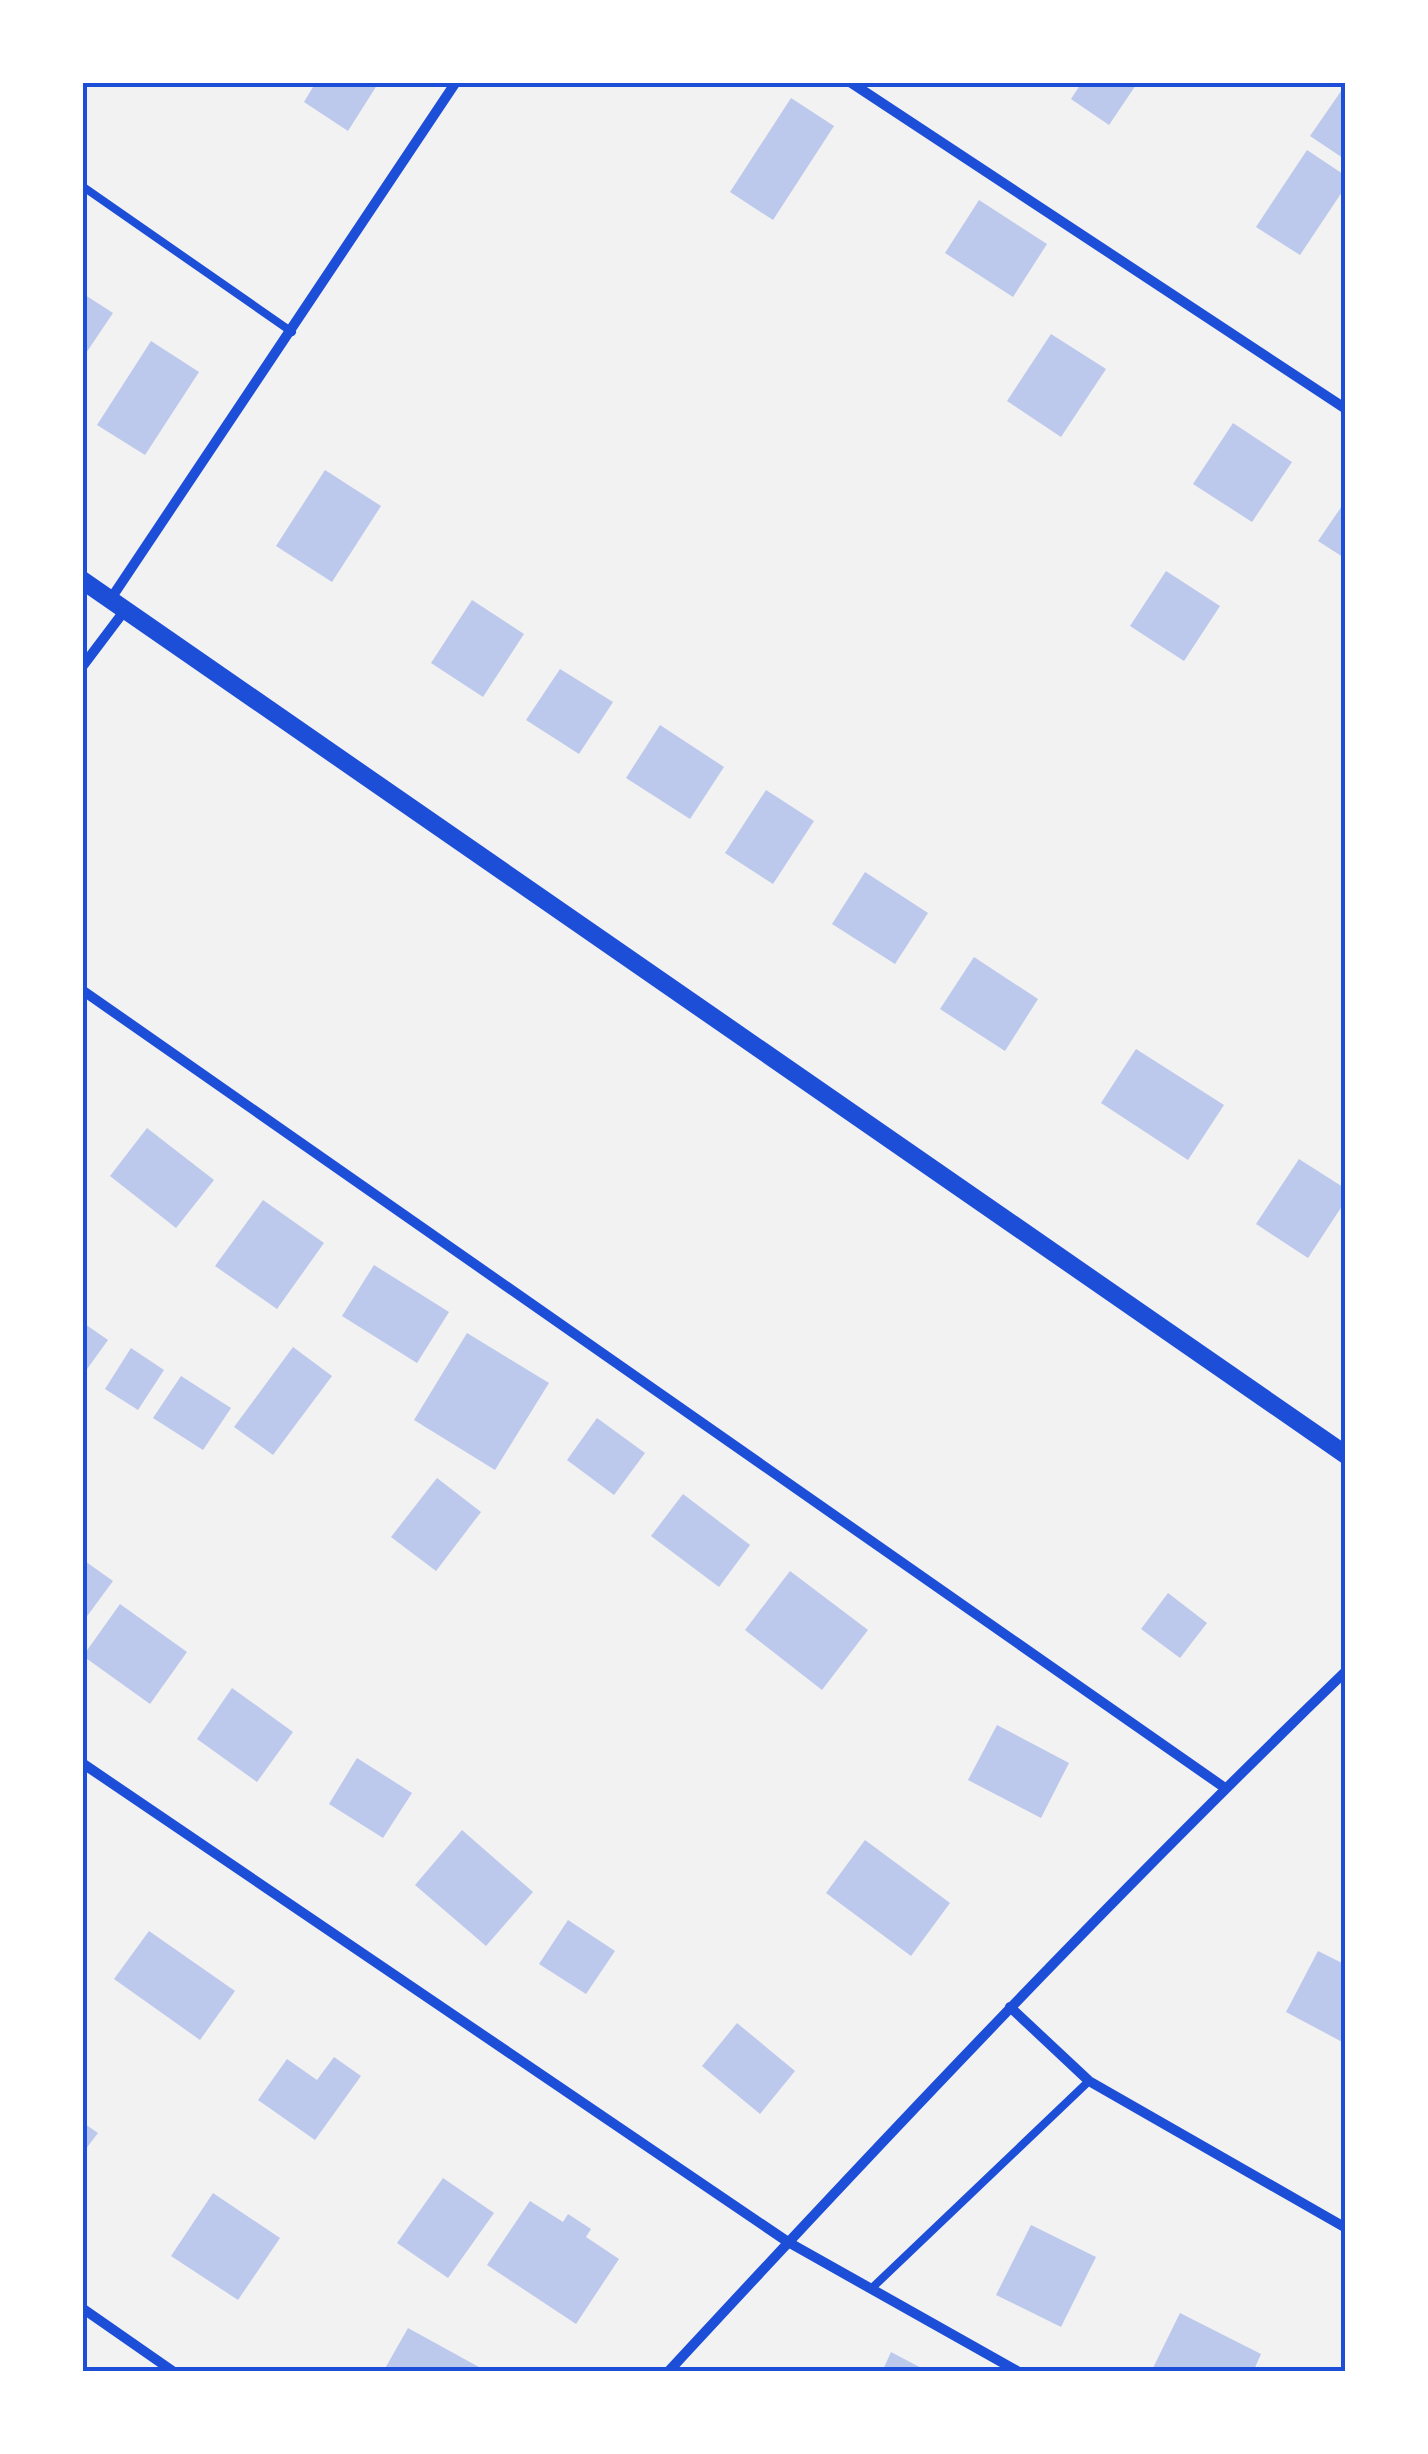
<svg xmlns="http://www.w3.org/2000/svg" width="1428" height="2454" font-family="'Crimson Pro',serif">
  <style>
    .building { fill: #bdc9ec }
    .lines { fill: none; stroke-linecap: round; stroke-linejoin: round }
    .service { stroke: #1d4ed8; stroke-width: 8 }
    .minor { stroke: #1d4ed8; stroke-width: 10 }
    .tertiary { stroke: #1d4ed8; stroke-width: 18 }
    .neatline { fill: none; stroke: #1d4ed8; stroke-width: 4 }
  </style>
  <rect width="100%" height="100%" fill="#f2f2f2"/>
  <g class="building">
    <polygon points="316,82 379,82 348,131 304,102"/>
    <polygon points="1082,82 1138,82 1109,125 1071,99"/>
    <polygon points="1346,84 1346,160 1310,136"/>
    <polygon points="791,98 834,126 773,220 730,192"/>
    <polygon points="1307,150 1346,176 1346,186 1300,255 1256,227"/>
    <polygon points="979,200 1047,244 1013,297 945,253"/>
    <polygon points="82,293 113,313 82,359"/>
    <polygon points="1051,334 1106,369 1061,437 1007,401"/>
    <polygon points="151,341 199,372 145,455 97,425"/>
    <polygon points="1233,423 1292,462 1252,522 1193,484"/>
    <polygon points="325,470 381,506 332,582 276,546"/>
    <polygon points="1346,500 1346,559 1318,541"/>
    <polygon points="1166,571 1220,606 1184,661 1130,626"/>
    <polygon points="472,600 524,634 483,697 431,663"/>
    <polygon points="560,669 613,702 579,754 526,720"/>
    <polygon points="660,725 724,767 690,819 626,778"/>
    <polygon points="766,790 814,821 773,884 725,853"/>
    <polygon points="865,872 928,913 895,964 832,924"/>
    <polygon points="974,957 1038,999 1005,1051 940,1009"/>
    <polygon points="1136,1049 1224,1105 1188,1160 1101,1103"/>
    <polygon points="147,1128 214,1180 176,1228 110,1176"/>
    <polygon points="1299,1159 1346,1189 1346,1200 1308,1258 1256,1224"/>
    <polygon points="263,1200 324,1243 277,1309 215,1266"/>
    <polygon points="374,1265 449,1312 417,1363 342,1316"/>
    <polygon points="82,1322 108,1340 82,1376"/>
    <polygon points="467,1333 549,1383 495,1470 414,1420"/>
    <polygon points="293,1347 332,1376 273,1455 234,1427"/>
    <polygon points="131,1348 164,1370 138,1410 105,1389"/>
    <polygon points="181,1376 231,1408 203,1450 153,1418"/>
    <polygon points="597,1418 645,1453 614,1495 567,1460"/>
    <polygon points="437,1478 481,1512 436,1571 391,1537"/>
    <polygon points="683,1494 750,1545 719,1587 651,1536"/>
    <polygon points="82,1559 113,1581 82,1623"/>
    <polygon points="790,1571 868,1630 822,1690 745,1630"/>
    <polygon points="1168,1593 1207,1623 1180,1658 1141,1629"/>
    <polygon points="120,1604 187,1652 150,1704 83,1656"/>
    <polygon points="232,1688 293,1732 257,1782 197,1739"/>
    <polygon points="997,1725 1069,1763 1041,1818 968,1780"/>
    <polygon points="357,1758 412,1793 383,1838 329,1804"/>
    <polygon points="462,1830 533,1892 486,1946 415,1885"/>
    <polygon points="865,1840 950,1903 911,1956 826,1893"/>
    <polygon points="568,1920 615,1951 586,1994 539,1964"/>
    <polygon points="149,1931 235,1991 200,2040 114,1979"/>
    <polygon points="1318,1951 1346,1965 1346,2044 1286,2012"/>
    <polygon points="737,2023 795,2071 760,2114 702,2066"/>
    <polygon points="334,2057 361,2076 315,2140 258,2100 287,2059 317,2080"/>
    <polygon points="82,2122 98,2133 82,2154"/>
    <polygon points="443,2178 494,2213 448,2278 397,2243"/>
    <polygon points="213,2193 280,2238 238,2300 171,2256"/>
    <polygon points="530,2201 563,2222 568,2214 591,2229 586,2237 619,2259 576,2324 487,2265"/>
    <polygon points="1031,2225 1096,2257 1061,2327 996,2295"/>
    <polygon points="1180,2313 1261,2354 1253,2372 1151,2372"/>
    <polygon points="408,2328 488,2372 383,2372"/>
    <polygon points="891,2352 929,2372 882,2372"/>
  </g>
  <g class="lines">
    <g class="service">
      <polyline points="82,186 292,332"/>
      <polyline points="871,2289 1089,2081"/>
    </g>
    <g class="minor">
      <polyline points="850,82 1346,409"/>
      <polyline points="110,600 456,82"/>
      <polyline points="82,667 125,610"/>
      <polyline points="82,990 1225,1788"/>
      <polyline points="82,1763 788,2242 1019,2372"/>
      <polyline points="1010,2007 1089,2081 1346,2228"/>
      <polyline points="82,2308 174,2372"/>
      <path d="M 668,2372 C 889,2133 1112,1897 1346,1671"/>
    </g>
    <polyline class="tertiary" points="82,580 1346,1455"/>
  </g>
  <rect width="1428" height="2454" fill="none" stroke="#ffffff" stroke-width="170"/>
  <rect x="85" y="85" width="1258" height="2284" class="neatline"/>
</svg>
